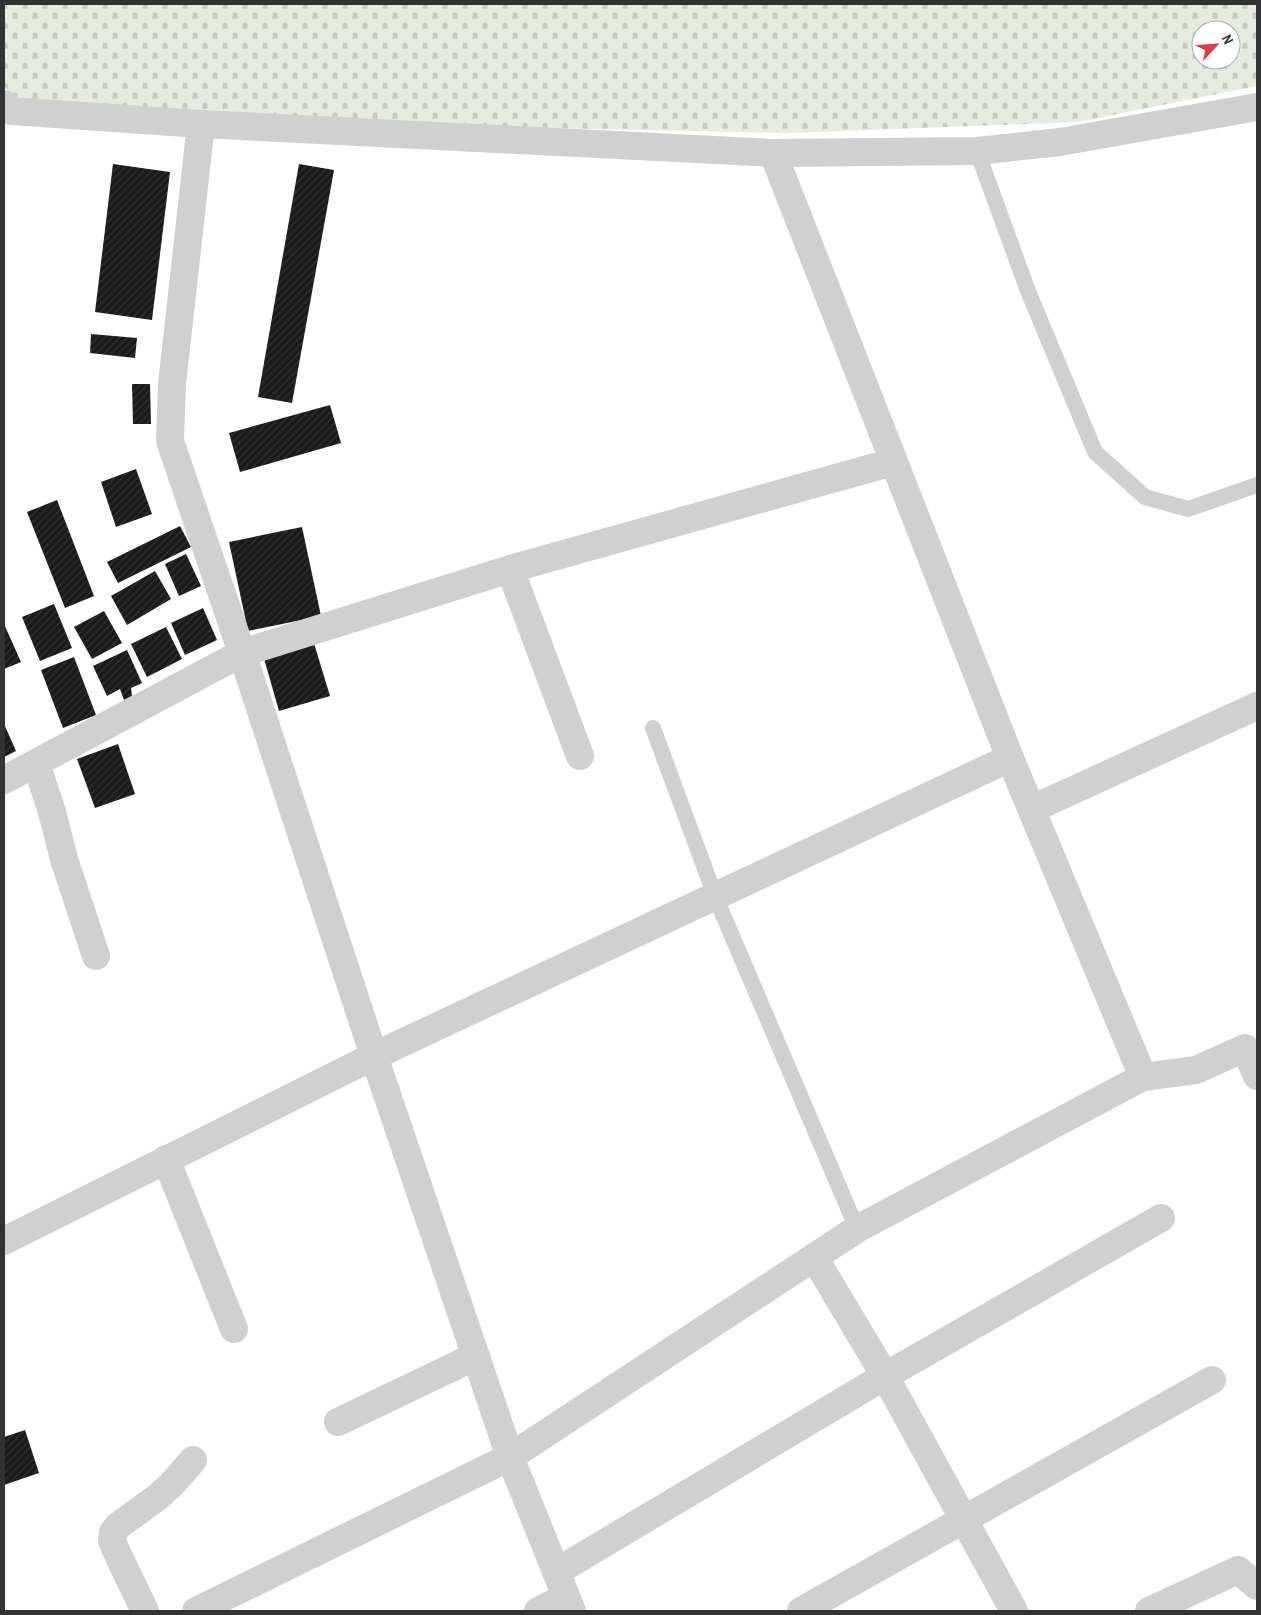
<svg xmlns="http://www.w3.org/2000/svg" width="1261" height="1615" font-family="'Archivo Narrow',sans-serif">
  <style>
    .cemetery { fill: url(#cemetery-stones); fill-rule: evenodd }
    .building { fill: url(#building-hatch) }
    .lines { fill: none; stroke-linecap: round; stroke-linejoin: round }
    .service { stroke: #d0d0d0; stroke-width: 16 }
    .minor { stroke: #d0d0d0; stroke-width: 28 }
  </style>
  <defs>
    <pattern id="cemetery-stones" width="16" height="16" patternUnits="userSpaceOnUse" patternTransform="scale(1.25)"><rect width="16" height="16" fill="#e6ecdf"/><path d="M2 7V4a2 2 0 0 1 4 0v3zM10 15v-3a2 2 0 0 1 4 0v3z" fill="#c6cbc0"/></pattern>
    <pattern id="building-hatch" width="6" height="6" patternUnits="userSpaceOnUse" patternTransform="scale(1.25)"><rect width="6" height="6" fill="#1a1a1a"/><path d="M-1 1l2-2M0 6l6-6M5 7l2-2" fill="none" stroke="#333"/></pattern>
  </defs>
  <rect width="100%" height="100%" fill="#fff"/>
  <path class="cemetery" d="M 4,4 L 1257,4 L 1257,86 L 1078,122 L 792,133 L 307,123 L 11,98 L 4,85 ZM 1201,30 L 1231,30 L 1231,60 L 1201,60 Z"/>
  <g class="building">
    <polygon points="113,164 170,172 152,320 95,312"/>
    <polygon points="299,164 334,170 292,403 258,397"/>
    <polygon points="91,334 137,338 135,358 90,353"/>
    <polygon points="132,384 150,384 151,424 133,424"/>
    <polygon points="330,405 341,443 240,472 229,433"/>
    <polygon points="136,469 152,514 116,527 101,482"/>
    <polygon points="57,500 94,596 65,608 27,512"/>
    <polygon points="180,526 191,547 118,583 107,562"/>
    <polygon points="302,527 321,616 248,631 229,542"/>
    <polygon points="186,554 201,586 179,596 165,564"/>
    <polygon points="155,571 171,599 127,625 111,596"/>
    <polygon points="54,604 72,648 40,661 22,617"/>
    <polygon points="203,608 217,640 185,655 171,623"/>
    <polygon points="104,611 122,643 92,659 74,627"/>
    <polygon points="4,624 21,662 4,669"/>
    <polygon points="166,627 182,659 147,677 131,644"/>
    <polygon points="313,640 330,696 279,711 263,655"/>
    <polygon points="127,650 142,683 131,688 132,696 124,700 120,689 107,696 93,666"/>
    <polygon points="74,657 96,715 63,728 41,670"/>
    <polygon points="4,724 16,751 4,757"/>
    <polygon points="118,744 135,794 95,808 77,759"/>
    <polygon points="25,1430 39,1473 4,1485 4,1437"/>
  </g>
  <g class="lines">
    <g class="service">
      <polyline points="977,151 1028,291 1095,452 1145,497 1188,509 1257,485"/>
      <polyline points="653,728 715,896 857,1229"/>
    </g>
    <g class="minor">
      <polyline points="4,104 11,111 201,124 773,153 977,151 1060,142 1257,107"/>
      <polyline points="201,124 172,384 170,441 242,653 374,1056 510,1457 572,1611"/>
      <polyline points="773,153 1010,758 1143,1077"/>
      <polyline points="510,569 580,756"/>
      <polyline points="36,763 52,812 64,859 96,956"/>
      <polyline points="4,780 242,653 510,569 893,462"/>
      <polyline points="1032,809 1257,706"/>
      <polyline points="166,1159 234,1329"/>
      <polyline points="4,1241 374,1056 1010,758"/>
      <polyline points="814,1257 885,1376 1014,1611"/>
      <polyline points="338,1422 476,1356"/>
      <polyline points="556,1572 885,1376 1161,1218"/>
      <polyline points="145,1611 119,1557 112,1541 113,1532 118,1526 159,1496 171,1485 193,1460"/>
      <polyline points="196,1611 510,1457 857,1229 1143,1077 1196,1070 1245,1048 1257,1076"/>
      <polyline points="538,1611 566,1597"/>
      <polyline points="801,1611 1212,1380"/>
      <polyline points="1149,1611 1238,1570 1257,1586"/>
    </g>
  </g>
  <rect width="1261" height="1615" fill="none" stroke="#333333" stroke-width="10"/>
  <g transform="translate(1216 45) rotate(64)"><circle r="24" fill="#ffffff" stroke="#adadad"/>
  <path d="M0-4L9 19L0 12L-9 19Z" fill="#e63946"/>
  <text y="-8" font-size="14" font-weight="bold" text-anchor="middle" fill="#333333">N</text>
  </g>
</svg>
